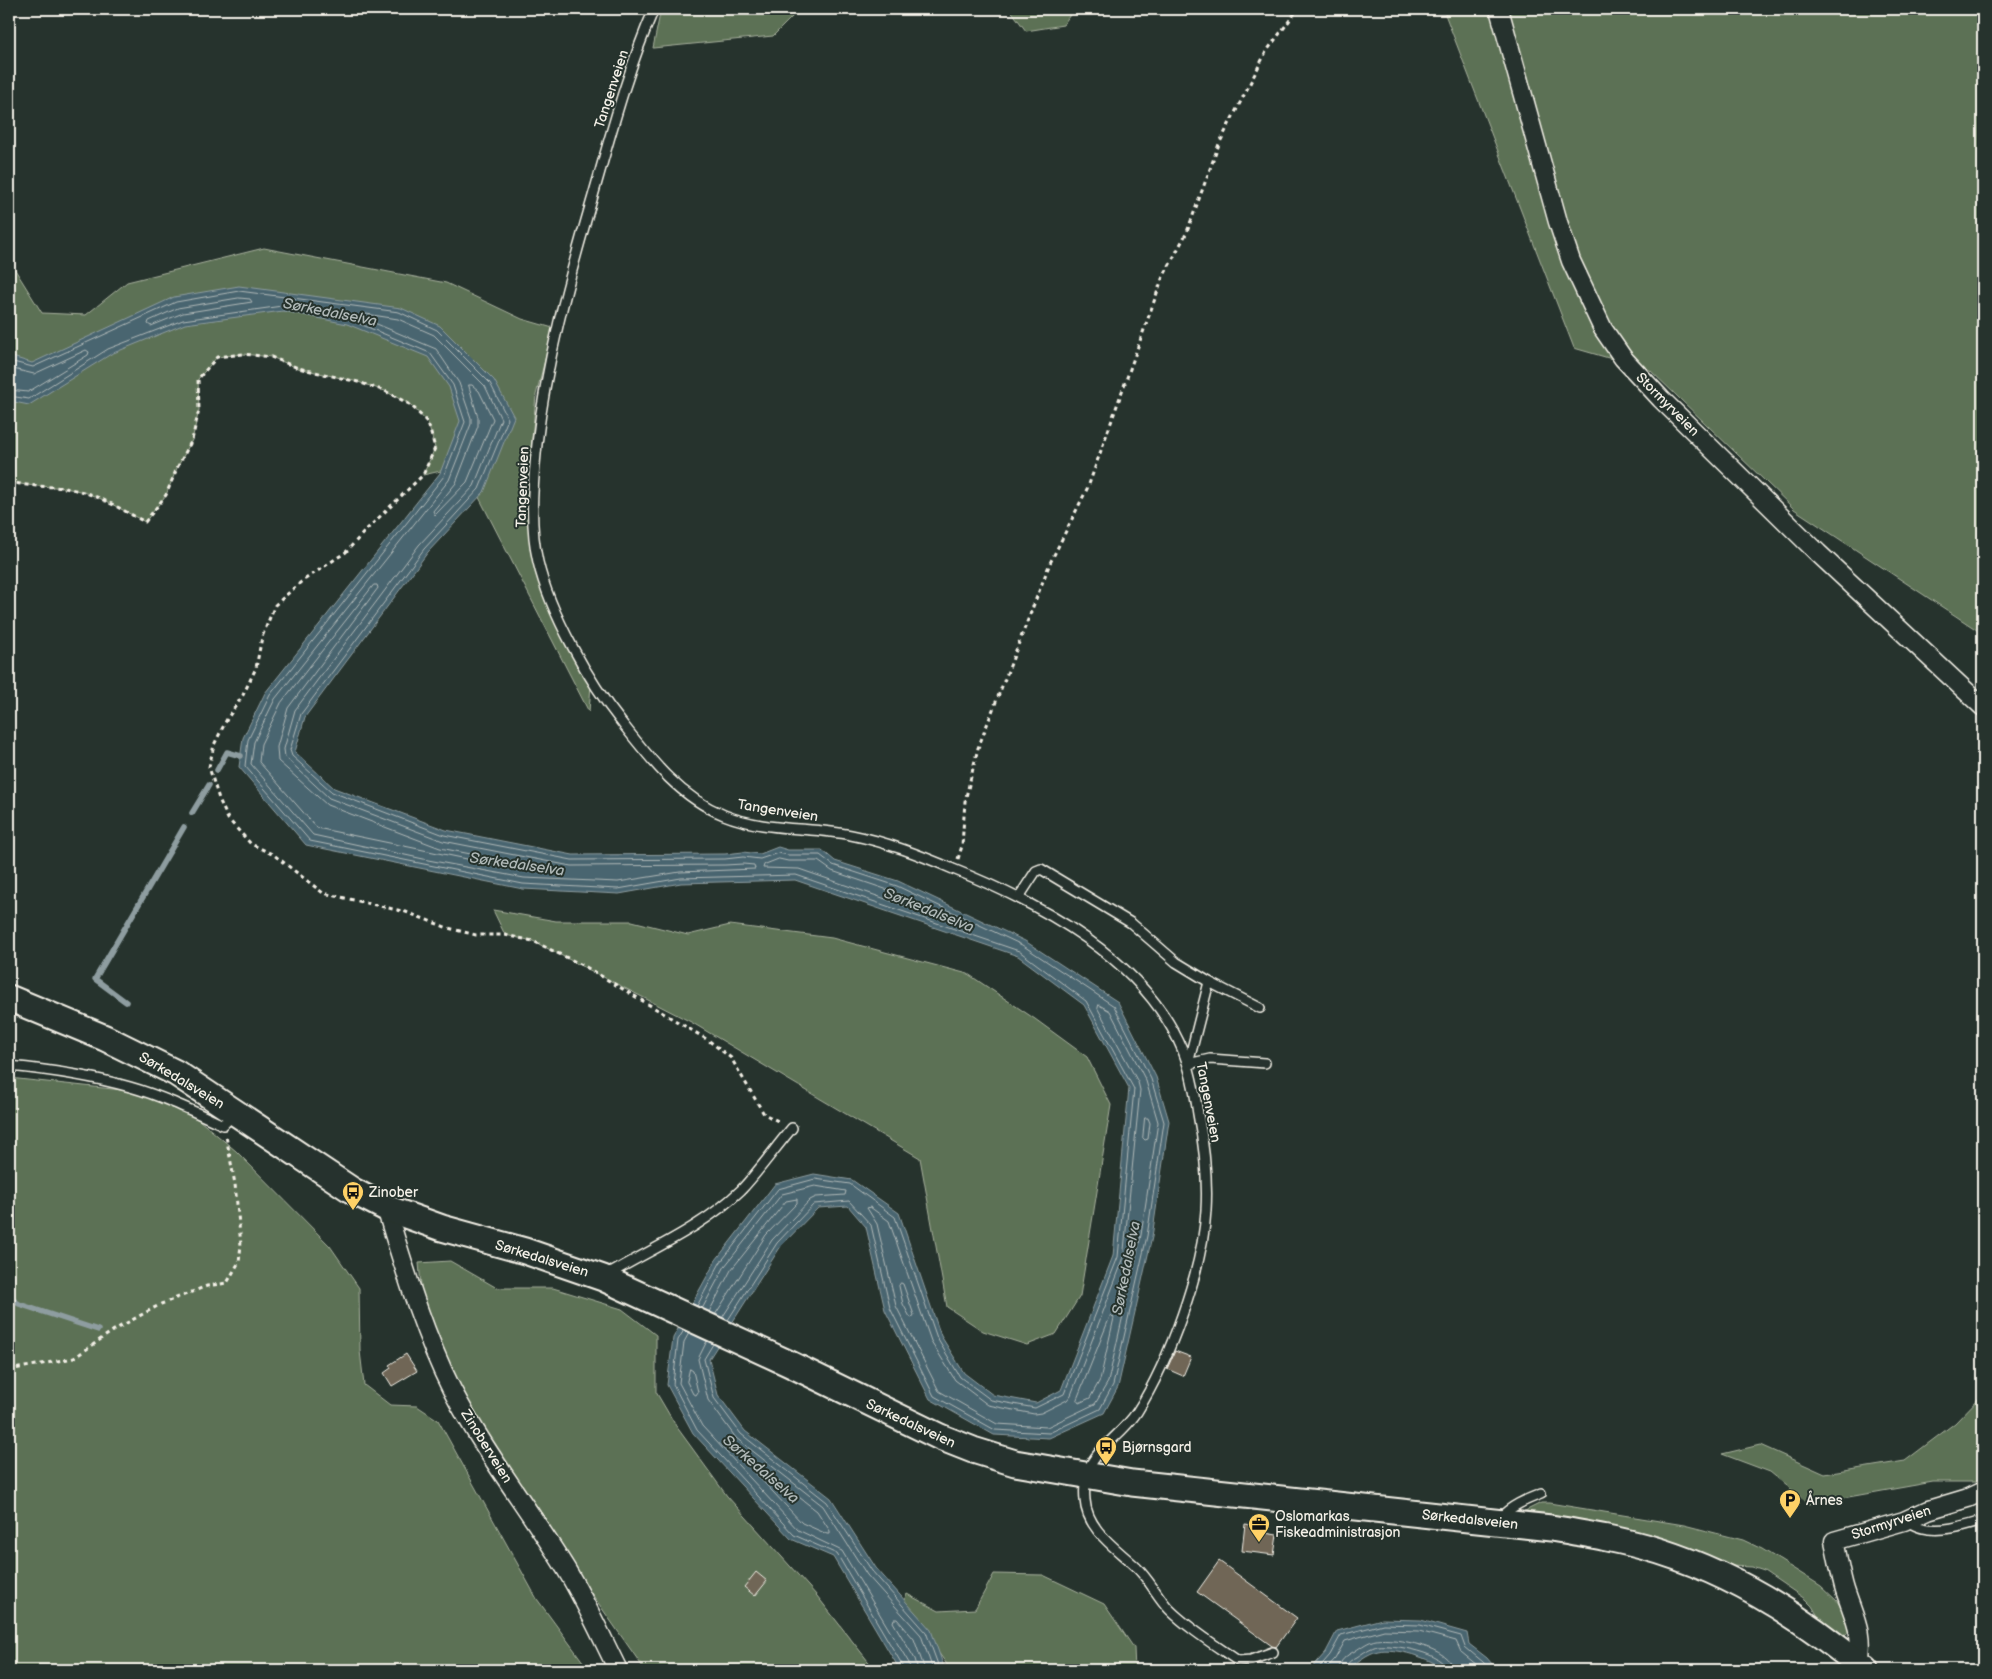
<svg xmlns="http://www.w3.org/2000/svg" width="1992" height="1679" font-family="'Balsamiq Sans',sans-serif">
  <style>
    .green { fill: #5c7155; stroke: #a8b19e }
    .water { fill: #4a6570; stroke: #8e9da0 }
    .lines { fill: none; stroke-linecap: round; stroke-linejoin: round }
    .shore { stroke: #b0b9b8; stroke-width: 1 }
    .stream { stroke: #8e9da0; stroke-width: 5.5 }
    .building { fill: #6f6657; stroke: #f4f1e8 }
    .lane-casing { stroke: #f4f1e8; stroke-width: 12 }
    .street-casing { stroke: #f4f1e8; stroke-width: 21 }
    .secondary-casing { stroke: #f4f1e8; stroke-width: 29 }
    .path { stroke: #f4f1e8; stroke-width: 3; stroke-dasharray: 4 4; stroke-linecap: butt }
    .lane { stroke: #26332d; stroke-width: 9 }
    .street { stroke: #26332d; stroke-width: 18 }
    .secondary { stroke: #26332d; stroke-width: 25 }
    .labels { text-anchor: middle; stroke-width: 4; stroke-linejoin: round; paint-order: stroke }
    .street-label { font-size: 14px; fill: #f4f1e8; stroke: #26332d }
    .poi-label { font-size: 14px; fill: #f4f1e8; stroke: #26332d; text-anchor: start }
    .water-label { font-size: 15px; font-style: italic; fill: #b0b9b8; stroke: #26332d }
  </style>
  <rect width="100%" height="100%" fill="#26332d"/>
  <filter id="ink" filterUnits="userSpaceOnUse"><feTurbulence type="fractalNoise" baseFrequency=".02" numOctaves="2"/><feDisplacementMap in="SourceGraphic" scale="10" xChannelSelector="R" yChannelSelector="G"/><feConvolveMatrix kernelMatrix="1 2 1 2 8 2 1 2 1" color-interpolation-filters="sRGB"/></filter>
  <g filter="url(#ink)">
    <g class="green">
      <polygon points="661,9 800,9 773,36 653,48"/>
      <polygon points="1010,9 1074,9 1063,25 1026,31"/>
      <polygon points="1443,9 1983,9 1983,634 1794,509 1650,370 1574,348"/>
      <path d="M 264,248 L 446,283 L 522,319 L 553,328 L 536,395 L 526,504 L 534,565 L 591,684 L 589,712 L 463,466 L 423,475 L 435,448 L 428,423 L 411,405 L 385,391 L 358,382 L 298,368 L 271,357 L 243,354 L 217,357 L 198,379 L 199,410 L 192,440 L 177,468 L 166,495 L 145,522 C 122,510 96,493 70,489 C 50,485 29,488 9,481 L 9,260 L 42,313 L 86,315 L 127,282 Z"/>
      <polygon points="493,910 556,921 632,921 688,935 730,925 832,938 968,974 1035,1019 1087,1057 1111,1105 1080,1296 1056,1334 1027,1345 983,1331 947,1307 920,1158 691,1022 533,941 505,935"/>
      <polygon points="9,1078 169,1095 236,1151 330,1246 359,1288 360,1351 364,1385 390,1405 417,1406 438,1420 537,1599 589,1670 9,1670"/>
      <polygon points="450,1261 497,1288 553,1288 622,1309 656,1335 656,1392 676,1426 727,1496 817,1596 875,1670 645,1670 487,1444 423,1308 419,1263"/>
      <polygon points="1983,1394 1983,1482 1933,1482 1809,1504 1770,1472 1722,1454 1760,1445 1825,1474 1905,1461 1955,1423"/>
      <polygon points="1541,1503 1549,1503 1684,1525 1743,1540 1762,1549 1821,1586 1837,1601 1843,1611 1849,1629 1849,1632 1844,1637 1822,1623 1812,1606 1805,1599 1764,1571 1752,1567 1732,1566 1527,1515 1525,1511"/>
      <polygon points="994,1574 1043,1575 1104,1604 1134,1648 1135,1670 951,1670 933,1645 898,1612 907,1594 939,1611 975,1609"/>
    </g>
    <g class="water">
      <polygon points="239,286 401,308 440,326 494,380 514,417 484,492 428,552 305,717 295,752 334,788 446,830 573,855 725,854 743,852 760,854 778,847 788,850 822,850 835,861 898,881 1025,941 1118,1002 1156,1077 1169,1121 1152,1237 1118,1387 1104,1413 1049,1438 994,1435 930,1399 885,1310 866,1227 848,1206 818,1208 781,1246 709,1359 718,1395 745,1431 831,1498 876,1568 931,1630 945,1670 900,1670 833,1557 791,1539 693,1433 667,1385 673,1338 716,1260 775,1184 814,1174 852,1180 899,1213 941,1336 964,1373 993,1395 1036,1403 1061,1390 1113,1256 1129,1088 1084,1005 1018,956 795,880 681,883 619,894 523,889 306,845 239,767 243,738 265,693 440,473 460,421 449,387 428,357 347,324 283,311 185,324 111,354 29,405 9,401 9,356 32,363 174,297"/>
      <path d="M 1382,1619 L 1421,1620 L 1467,1633 L 1469,1644 L 1487,1658 L 1497,1670 L 1444,1670 C 1432,1658 1394,1647 1378,1651 C 1368,1653 1355,1663 1348,1670 L 1310,1670 L 1326,1652 L 1337,1631 Z"/>
    </g>
    <g class="lines">
      <g class="shore">
        <polygon points="239,298 250,299 252,302 183,313 151,326 148,324 149,321 178,308"/>
        <polygon points="366,314 398,319 434,335 485,386 501,419 474,486 419,545 295,710 284,749 285,757 329,798 443,841 571,866 725,865 743,864 754,865 755,869 680,872 618,882 524,878 428,860 313,835 251,764 254,742 275,699 449,480 471,424 471,418 459,383 436,349 365,319 364,316"/>
        <polyline points="9,361 33,367 176,302 239,291 399,312 437,330 490,383 508,419 479,489 424,549 301,714 290,750 292,756 332,792 444,835 572,860 725,859 743,857 760,859 778,853 788,855 820,855 833,865 897,886 1022,945 1114,1006 1151,1079 1164,1122 1147,1236 1113,1385 1100,1409 1049,1433 995,1430 934,1396 890,1308 871,1225 849,1201 814,1204 777,1243 728,1320"/>
        <polyline points="9,368 34,374 86,350 89,352 88,355 28,392 9,390"/>
        <polygon points="469,385 472,385 479,391 493,419 467,482 435,515 433,511 456,483 478,426 478,418"/>
        <polyline points="9,396 29,399 108,349 183,320 282,306 348,319 430,353 453,385 465,422 444,476 270,695 248,740 245,766 310,841 523,884 618,889 681,878 796,875 1019,951 1086,1001 1134,1089 1118,1257 1064,1394 1035,1408 991,1400 960,1377 937,1338 895,1217 850,1184 815,1179 778,1189 720,1263 697,1306"/>
        <polygon points="374,585 377,585 378,588 288,708 277,747 278,761 327,805 440,848 532,866 534,868 533,871 525,871 317,828 259,762 261,744 281,703"/>
        <polygon points="779,859 788,861 818,861 832,871 894,892 934,910 935,913 932,915 799,869 763,868 764,865"/>
        <polygon points="1099,1005 1110,1011 1146,1081 1158,1122 1141,1235 1108,1382 1095,1404 1047,1427 997,1424 939,1391 896,1306 877,1224 867,1208 870,1207 889,1221 931,1341 955,1380 988,1405 1034,1414 1041,1413 1067,1400 1071,1395 1123,1260 1140,1090 1138,1082 1098,1009"/>
        <polygon points="1145,1118 1148,1118 1150,1123 1148,1139 1145,1140 1143,1138"/>
        <polygon points="901,1283 903,1284 914,1315 912,1318 910,1317 903,1304 899,1286"/>
        <polyline points="702,1309 725,1266 782,1194 815,1186 846,1191 845,1195 816,1197 810,1200 772,1240 722,1318"/>
        <polyline points="709,1312 731,1270 786,1201 797,1199 797,1203 766,1235 715,1315"/>
        <polygon points="1111,1315 1114,1318 1100,1380 1090,1398 1079,1403 1077,1400"/>
        <polyline points="684,1330 678,1340 673,1384 697,1430 794,1535 837,1554 903,1666 904,1670"/>
        <polyline points="689,1333 684,1342 679,1383 702,1426 798,1530 842,1551 909,1663 910,1670"/>
        <polyline points="707,1341 698,1359 708,1400 736,1438 823,1506 867,1575 921,1635 933,1670"/>
        <polyline points="713,1344 704,1359 714,1398 741,1434 827,1502 872,1571 926,1632 940,1670"/>
        <polygon points="690,1369 693,1371 698,1392 696,1395 693,1394 687,1382"/>
        <polygon points="744,1457 747,1457 817,1511 830,1531 830,1534 827,1534 802,1523 744,1461"/>
        <polyline points="918,1670 915,1659 893,1622 894,1619 897,1619 914,1639 925,1670"/>
        <polyline points="1317,1670 1330,1655 1341,1635 1383,1624 1420,1625 1461,1636 1465,1647 1483,1662 1491,1670"/>
        <polyline points="1325,1670 1335,1659 1345,1641 1384,1630 1419,1631 1456,1641 1461,1652 1483,1670"/>
        <path d="M 1339,1670 C 1339,1660 1347,1655 1355,1651 C 1361,1647 1369,1641 1376,1640 C 1394,1637 1452,1647 1453,1670"/>
        <path d="M 1345,1670 C 1346,1663 1351,1660 1357,1657 C 1363,1653 1371,1647 1378,1646 C 1393,1644 1445,1653 1447,1670"/>
      </g>
      <g class="stream">
        <polyline points="217,770 227,752 241,756"/>
        <polyline points="192,813 209,785"/>
        <polyline points="126,1002 95,979 184,827"/>
        <polyline points="9,1297 19,1304 98,1330"/>
      </g>
    </g>
    <g class="building">
      <polygon points="1175,1351 1191,1357 1183,1376 1167,1369"/>
      <polygon points="406,1354 417,1371 392,1386 384,1373 391,1368 389,1365"/>
      <polygon points="1245,1524 1266,1527 1265,1533 1277,1535 1274,1555 1242,1551"/>
      <polygon points="1219,1561 1297,1618 1276,1647 1272,1646 1197,1592"/>
      <polygon points="756,1572 767,1581 755,1596 744,1587"/>
    </g>
    <g class="lines">
      <g class="lane-casing">
        <g id="lane">
          <path d="M 654,9 C 627,71 610,137 591,203 C 568,282 546,362 537,444 C 533,483 529,523 538,562 C 550,613 589,682 622,723 C 651,760 679,797 724,815 C 764,831 810,827 851,835 C 887,842 920,855 953,869 C 1041,904 1145,959 1183,1051 C 1191,1071 1195,1093 1198,1114 C 1204,1145 1208,1178 1206,1210 C 1203,1270 1169,1361 1137,1412 C 1116,1444 1080,1452 1085,1500 C 1087,1530 1116,1548 1136,1567 C 1149,1579 1157,1596 1169,1609 C 1189,1629 1215,1645 1238,1661 L 1251,1660 L 1273,1652"/>
          <polyline points="1019,897 1036,871 1041,869 1131,923 1176,962 1209,982 1260,1008"/>
          <polyline points="1209,982 1188,1064 1210,1059 1265,1063"/>
          <path d="M 9,1066 C 50,1070 91,1076 130,1087 C 162,1096 193,1111 223,1125 L 234,1114"/>
          <path d="M 606,1276 C 651,1249 702,1228 741,1190 C 759,1171 775,1148 792,1128"/>
          <path d="M 1500,1518 C 1511,1506 1525,1500 1541,1494"/>
          <path d="M 1905,1521 C 1911,1523 1917,1527 1923,1528 C 1942,1533 1966,1525 1983,1520"/>
        </g>
      </g>
      <g class="street-casing">
        <g id="street">
          <polyline points="1499,9 1558,222 1571,261 1603,329 1623,358 1661,399 1818,553 1983,707"/>
          <path d="M 386,1208 C 405,1270 423,1332 452,1390 C 485,1453 529,1509 566,1569 C 586,1602 601,1636 618,1670"/>
          <path d="M 1858,1664 C 1864,1633 1854,1618 1845,1590 C 1840,1574 1838,1557 1834,1541 L 1904,1521 L 1928,1510 L 1968,1498 L 1983,1491"/>
        </g>
      </g>
      <g class="secondary-casing">
        <path id="secondary" d="M 9,998 L 105,1038 L 176,1073 L 353,1191 L 386,1208 L 442,1228 L 525,1251 L 603,1278 L 790,1364 L 940,1437 L 973,1450 L 1015,1463 L 1132,1483 L 1551,1528 C 1587,1534 1623,1540 1659,1551 C 1735,1575 1804,1618 1865,1670"/>
      </g>
      <g class="path">
        <path d="M 9,481 C 29,488 50,485 70,489 C 96,493 122,510 145,522 L 166,495 L 177,468 L 192,440 L 199,410 L 198,379 L 217,357 L 243,354 L 271,357 L 298,368 L 358,382 L 385,391 L 411,405 L 428,423 L 435,448 L 423,475 L 365,531 L 346,552 L 301,582 L 275,605 L 262,637 L 256,668 L 243,695 L 227,719 L 214,745 L 209,767 L 219,799 L 228,819 L 251,844 L 274,855 L 323,893 L 406,912 L 448,928 L 476,935 L 505,935 L 533,941 L 586,967 L 708,1040 L 731,1058 L 764,1114 L 780,1122"/>
        <polyline points="958,859 962,846 965,801 978,748 1050,563 1088,487 1162,279 1187,232 1219,144 1266,52 1298,9"/>
        <polyline points="9,1370 74,1358 114,1330 161,1304 207,1286 227,1283 239,1262 241,1245 235,1184 226,1136"/>
      </g>
      <use href="#lane" class="lane"/>
      <use href="#street" class="street"/>
      <use href="#secondary" class="secondary"/>
    </g>
  </g>
  <defs>
    <g id="bus-pin" transform="scale(1.125)"><path d="M0 17L-7.5 6A9.5 9.5 0 1 1 7.5 6Z" fill="#ffd166" stroke="#26332d"/><path d="M-5-6H5V4H4V6H2V4H-2V6H-4V4H-5ZM-3.5-4V0h7V-4ZM-3.5 1.2v1.5H-2V1.2ZM2 1.2v1.5H3.5V1.2Z" fill="#111"/></g>
    <g id="parking-pin" transform="scale(1.125)"><path d="M0 17L-7.5 6A9.5 9.5 0 1 1 7.5 6Z" fill="#ffd166" stroke="#26332d"/><path d="M-3.5-5.5H1a3.5 3.5 0 0 1 0 7H-1V5.5H-3.5ZM-1-3.4V-.6H.8a1.4 1.4 0 0 0 0-2.8Z" fill="#111"/></g>
    <g id="office-pin" transform="scale(1.125)"><path d="M0 17L-7.5 6A9.5 9.5 0 1 1 7.5 6Z" fill="#ffd166" stroke="#26332d"/><path d="M-6-3h4V-5.5h4V-3h4V5H-6ZM-1-4.5V-3h2v-1.5ZM-6 0V1H6V0Z" fill="#111"/></g>
  </defs>
  <g fill-rule="evenodd">
    <use href="#bus-pin" x="353" y="1192"/>
    <use href="#bus-pin" x="1106" y="1447"/>
    <use href="#parking-pin" x="1790" y="1500"/>
    <use href="#office-pin" x="1259" y="1524"/>
  </g>
  <g class="labels">
    <g class="street-label">
      <text transform="translate(611 89) rotate(-72)" y="5">Tangenveien</text>
      <text transform="translate(1668 404) rotate(45)" y="5">Stormyrveien</text>
      <text transform="translate(522 487) rotate(-88)" y="5">Tangenveien</text>
      <text transform="translate(778 810) rotate(9)" y="5">Tangenveien</text>
      <text transform="translate(182 1080) rotate(31)" y="5">Sørkedalsveien</text>
      <text transform="translate(1209 1102) rotate(79)" y="5">Tangenveien</text>
      <text transform="translate(542 1258) rotate(17)" y="5">Sørkedalsveien</text>
      <text transform="translate(911 1423) rotate(25)" y="5">Sørkedalsveien</text>
      <text transform="translate(487 1446) rotate(58)" y="5">Zinoberveien</text>
      <text transform="translate(1470 1519) rotate(6)" y="5">Sørkedalsveien</text>
      <text transform="translate(1891 1522) rotate(-18)" y="5">Stormyrveien</text>
    </g>
    <g class="poi-label">
      <text x="369" y="1197">Zinober</text>
      <text x="1122" y="1452">Bjørnsgard</text>
      <text x="1806" y="1505">Årnes</text>
      <text x="1275" y="1521">Oslomarkas<tspan x="1275" dy="16">Fiskeadministrasjon</tspan></text>
    </g>
    <g class="water-label">
      <text transform="translate(330 312) rotate(11)" y="5">Sørkedalselva</text>
      <text transform="translate(517 864) rotate(8)" y="5">Sørkedalselva</text>
      <text transform="translate(929 910) rotate(22)" y="5">Sørkedalselva</text>
      <text transform="translate(1126 1268) rotate(-79)" y="5">Sørkedalselva</text>
      <text transform="translate(761 1469) rotate(41)" y="5">Sørkedalselva</text>
    </g>
  </g>
  <rect width="1992" height="1679" fill="none" stroke="#26332d" stroke-width="30"/>
  <rect x="15" y="15" width="1962" height="1649" fill="none" stroke="#f4f1e8" stroke-width="2" filter="url(#ink)"/>
</svg>
